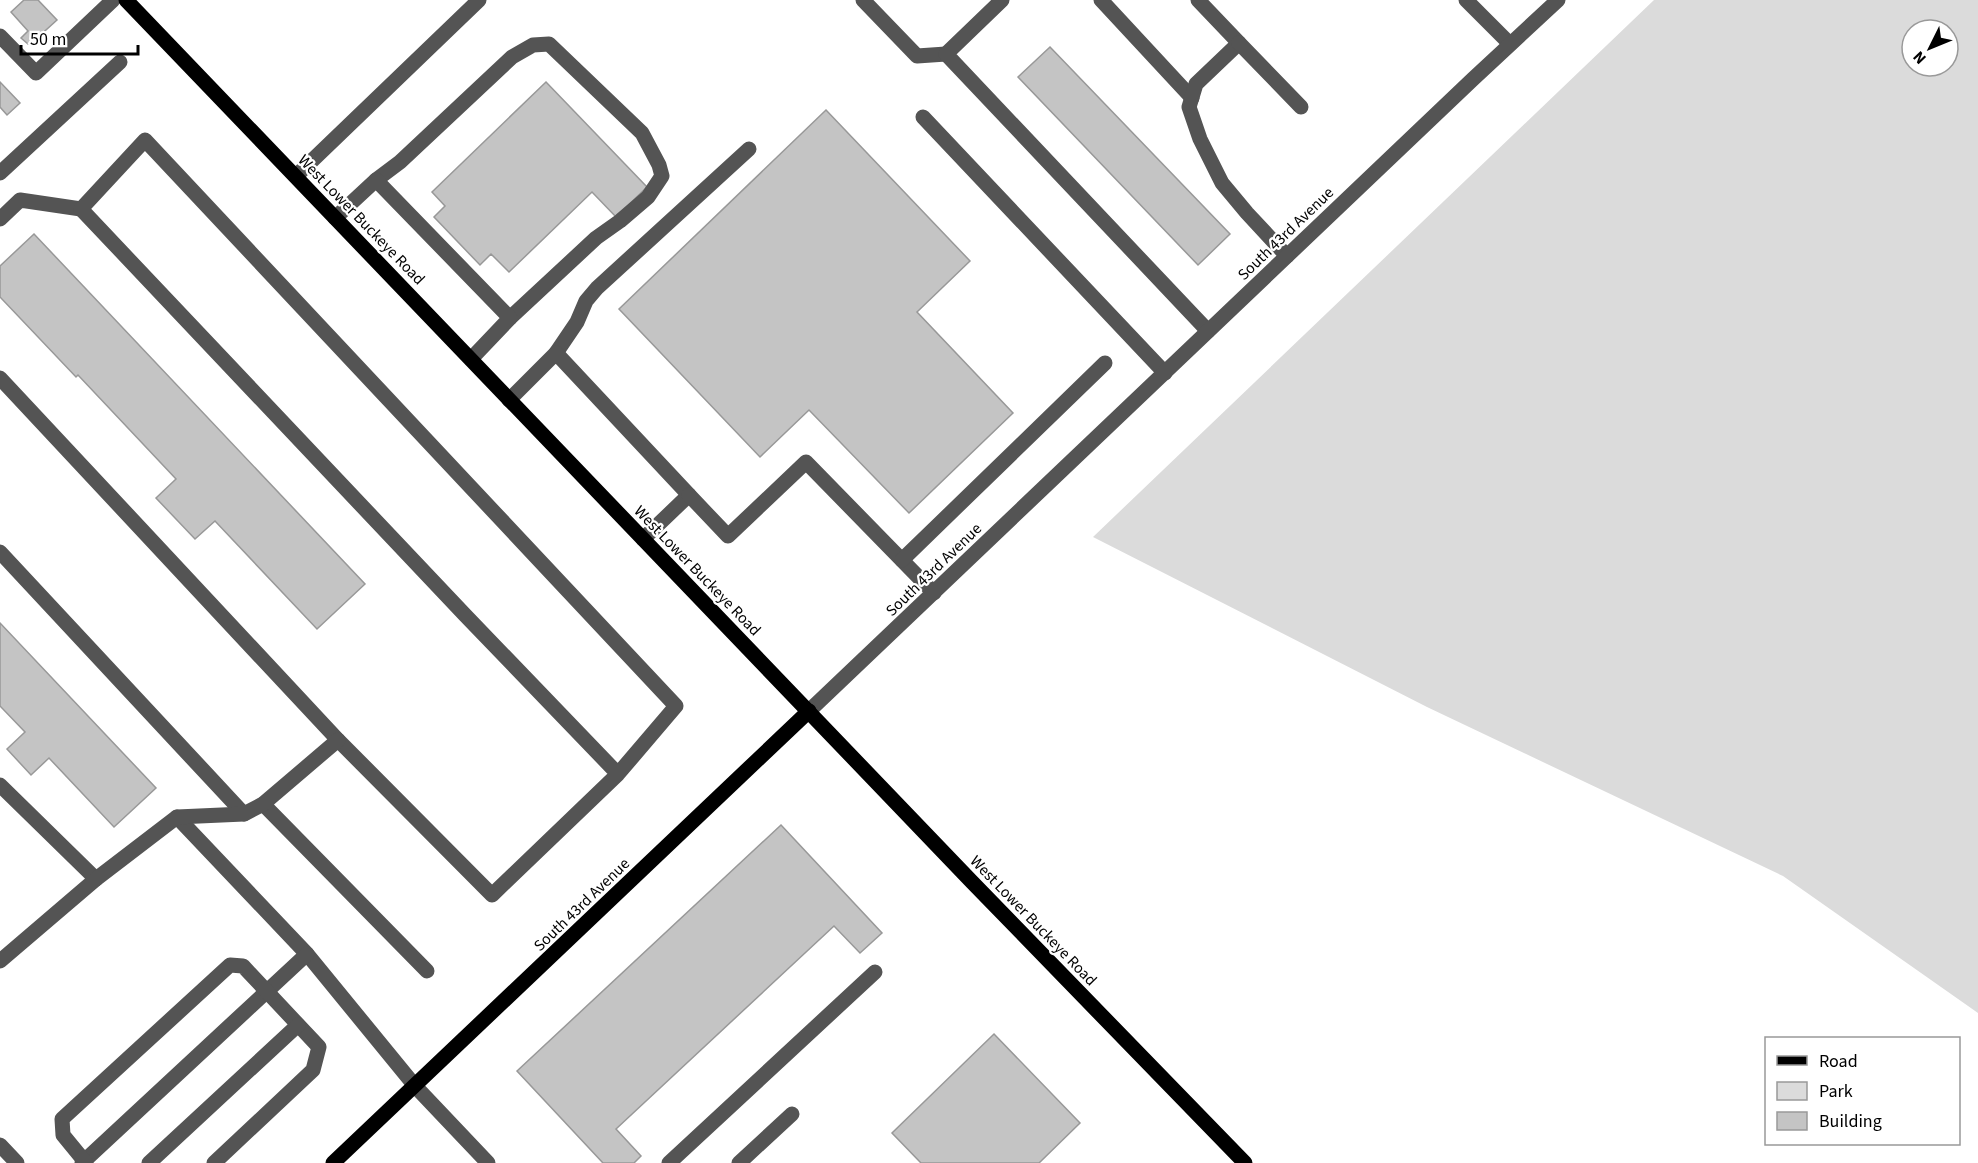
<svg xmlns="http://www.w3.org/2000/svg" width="1978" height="1163" font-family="'Source Sans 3',sans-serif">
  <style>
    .green { fill: #dbdbdb; fill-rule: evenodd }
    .building { fill: #c4c4c4; stroke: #989898; stroke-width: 1.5 }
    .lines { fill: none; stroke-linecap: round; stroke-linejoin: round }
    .minor { stroke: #545454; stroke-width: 15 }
    .major { stroke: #000; stroke-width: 15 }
    .labels { text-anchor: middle; stroke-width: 4.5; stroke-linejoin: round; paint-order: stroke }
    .street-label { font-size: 16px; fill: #000; stroke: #fff }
  </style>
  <rect width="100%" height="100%" fill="#fff"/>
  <path class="green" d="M 1654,0 L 1978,0 L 1978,1013 L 1783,876 L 1427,707 L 1093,537 ZM 1912,30 L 1948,30 L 1948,66 L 1912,66 Z"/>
  <g class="building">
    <polygon points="24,0 38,0 57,20 36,39 35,37 28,44 21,38 28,31 11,12"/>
    <polygon points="1050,47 1230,234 1198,265 1018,77"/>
    <polygon points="0,82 20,103 7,115 0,107"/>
    <polygon points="546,82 647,187 616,217 592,192 509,272 491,254 480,265 434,217 445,206 432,192"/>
    <polygon points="826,110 970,261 917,312 1013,413 909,513 809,410 760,457 619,309"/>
    <polygon points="34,234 365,584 317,629 215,521 195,539 156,498 176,479 78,375 76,377 0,297 0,266"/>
    <polygon points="0,623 156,788 114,827 49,758 31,775 7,749 25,732 0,706"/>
    <polygon points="781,825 882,933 860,953 834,926 616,1129 641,1156 634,1163 603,1163 517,1071"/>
    <polygon points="994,1034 1080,1123 1039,1163 921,1163 892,1133"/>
  </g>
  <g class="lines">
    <g class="minor">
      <polyline points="863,0 917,56 946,54"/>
      <polyline points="1002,0 946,54 1208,331"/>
      <polyline points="1101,0 1192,98"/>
      <polyline points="1198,0 1239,43 1196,84 1189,107 1200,139 1222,183 1247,213 1287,256"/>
      <polyline points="1466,0 1510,44"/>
      <polyline points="0,36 36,73 113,0"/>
      <polyline points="1239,43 1301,107"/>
      <polyline points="923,117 1165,373"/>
      <polyline points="0,173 120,62"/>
      <polyline points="296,176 479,0"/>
      <polyline points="376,180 400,162 512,57 533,45 549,44 642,133 659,165 662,176 648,197 620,221 596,238 510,318"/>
      <polyline points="335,218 376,180 510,318 471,359"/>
      <polyline points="0,219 20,200 81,209"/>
      <polyline points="556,353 577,322 586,301 597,288 749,149"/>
      <polyline points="0,378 338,740 492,895 618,774 465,615 81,209 145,140 676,706 618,774"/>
      <polyline points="509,400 556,353 689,495 643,539"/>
      <polyline points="689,495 728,536 806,462 934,593"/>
      <polyline points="0,552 244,814"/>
      <polyline points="902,560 1105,363"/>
      <polyline points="809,711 1473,79 1558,0"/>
      <polyline points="0,785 96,879"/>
      <polyline points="263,804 427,971"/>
      <polyline points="177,817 307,954 415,1086 488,1163"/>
      <polyline points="0,961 96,879 177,817 244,814 263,804 338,740"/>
      <polyline points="0,1145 17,1163"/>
      <polyline points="82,1163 307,954"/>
      <polyline points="86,1163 63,1135 62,1119 230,965 243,966 319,1047 313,1070 214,1163"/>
      <polyline points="149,1163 298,1025"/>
      <polyline points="669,1163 875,972"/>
      <polyline points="739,1163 792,1114"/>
    </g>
    <g class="major">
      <polyline points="126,0 972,882 1245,1163"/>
      <polyline points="333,1163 809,711"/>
    </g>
  </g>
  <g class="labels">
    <g class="street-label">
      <text transform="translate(362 219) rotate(46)" y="6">West Lower Buckeye Road</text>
      <text transform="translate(1285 233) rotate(-44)" y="6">South 43rd Avenue</text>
      <text transform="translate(933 569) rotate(-44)" y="6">South 43rd Avenue</text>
      <text transform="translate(698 570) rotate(46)" y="6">West Lower Buckeye Road</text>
      <text transform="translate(581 904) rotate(-44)" y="6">South 43rd Avenue</text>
      <text transform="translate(1034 920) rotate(46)" y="6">West Lower Buckeye Road</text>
    </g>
  </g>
  <rect x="1765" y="1037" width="195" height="108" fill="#ffffff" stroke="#999999" stroke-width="1.5"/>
  <rect x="1777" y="1056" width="30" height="9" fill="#000000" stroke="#999999" stroke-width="1.5"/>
  <text x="1819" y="1067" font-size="18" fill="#000000">Road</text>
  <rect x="1777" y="1082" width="30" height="18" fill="#dbdbdb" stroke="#999999" stroke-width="1.5"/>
  <text x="1819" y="1097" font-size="18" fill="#000000">Park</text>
  <rect x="1777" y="1112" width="30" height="18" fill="#c4c4c4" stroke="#999999" stroke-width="1.5"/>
  <text x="1819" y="1127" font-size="18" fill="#000000">Building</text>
  <g transform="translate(1930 48) rotate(227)"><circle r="28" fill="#ffffff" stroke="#999999" stroke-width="1.5"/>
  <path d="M0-4.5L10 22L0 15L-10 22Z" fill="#000000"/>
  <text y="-9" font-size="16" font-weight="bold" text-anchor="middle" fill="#000000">N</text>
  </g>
  <path d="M21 45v9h117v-9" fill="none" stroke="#000000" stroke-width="3"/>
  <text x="30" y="45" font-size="18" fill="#000000" stroke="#ffffff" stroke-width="4.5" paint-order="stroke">50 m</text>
</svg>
